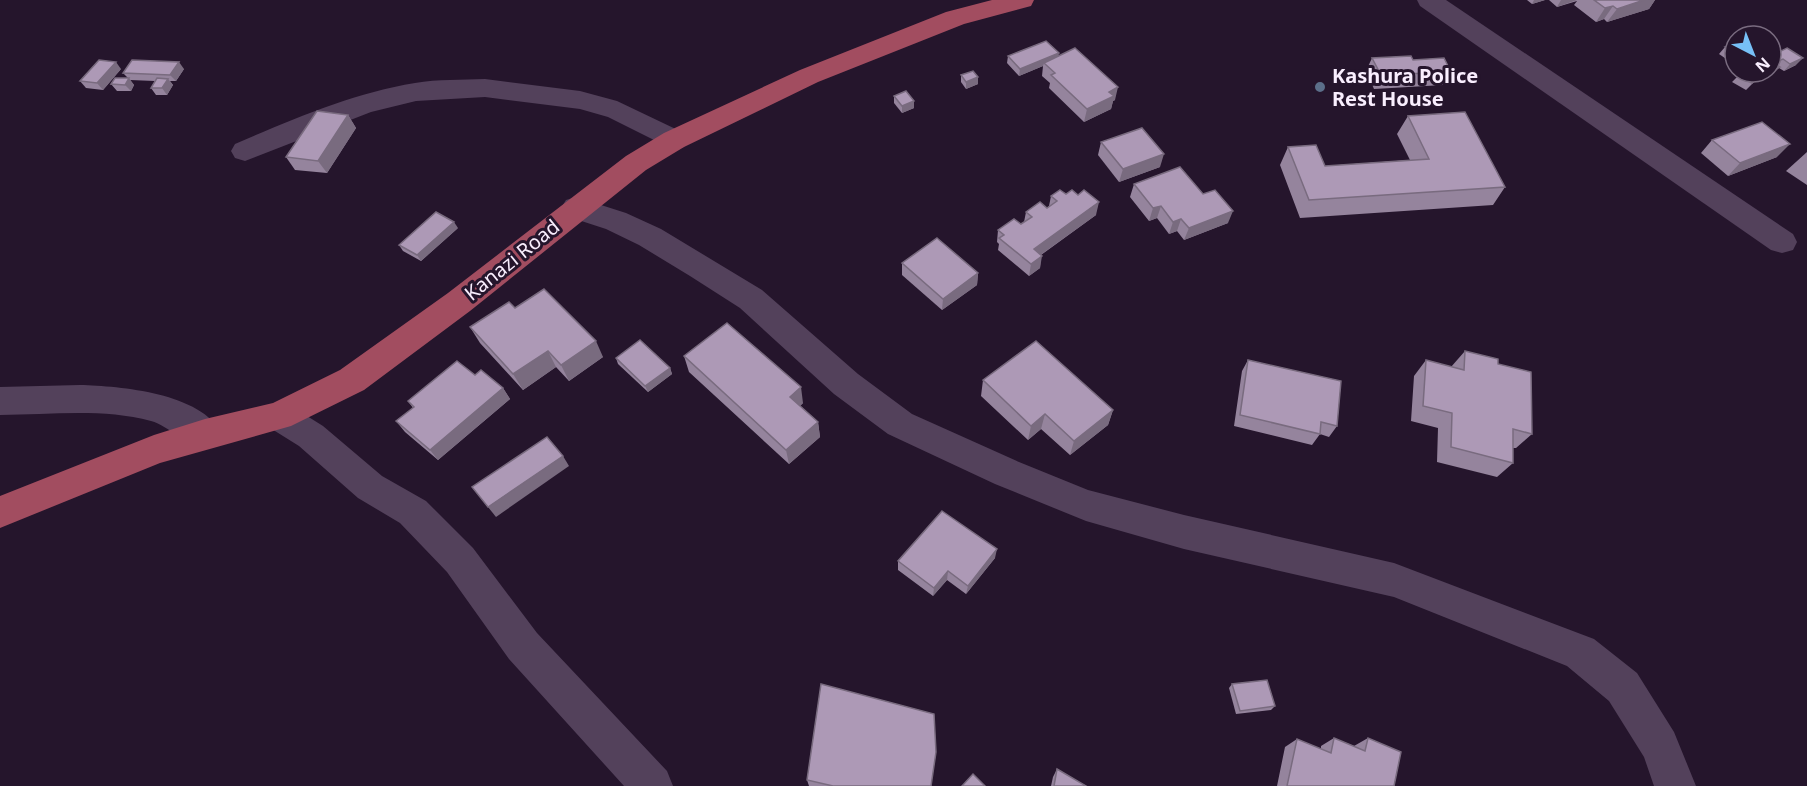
<svg xmlns="http://www.w3.org/2000/svg" width="1807" height="786" font-family="'Noto Sans',sans-serif">
  <style>
    .lines { fill: none; stroke-linecap: round; stroke-linejoin: round }
    .minor { fill: #53415b; fill-rule: evenodd }
    .major { fill: #a24d60; fill-rule: evenodd }
    .wall { fill: #95849d }
    .shaded-wall { fill: #796b7f }
    .building { fill: #ad99b6; stroke: #796b7f; stroke-width: 1.5 }
    .service-dot { fill: #5c6f8a; stroke: #25152c; stroke-width: 2 }
    .labels { text-anchor: middle; stroke-width: 6; stroke-linejoin: round; paint-order: stroke }
    .poi-label { font-size: 20px; font-weight: bold; fill: #f9eefe; stroke: #25152c; text-anchor: start }
    .street-label { font-size: 20px; fill: #f9eefe; stroke: #25152c }
  </style>
  <rect width="100%" height="100%" fill="#25152c"/>
  <g class="lines">
    <g class="minor">
      <polygon points="1417,0 1446,0 1793,234 1797,242 1793,250 1782,253 1771,250 1420,6"/>
      <path d="M 485,79 L 580,91 L 617,101 L 684,133 L 688,140 L 684,147 L 674,150 L 608,117 L 580,109 L 485,97 L 416,101 L 371,112 L 245,161 L 235,158 L 231,151 L 235,144 C 293,119 353,93 415,83 C 438,79 462,80 485,79 Z"/>
      <polygon points="576,197 626,213 661,229 762,290 858,374 912,414 1019,462 1088,490 1184,515 1394,563 1594,639 1637,673 1674,732 1696,786 1654,786 1644,757 1609,701 1567,666 1394,597 1184,549 1086,521 995,484 888,434 834,394 740,308 690,276 639,245 606,229 566,216 561,208 566,200"/>
      <path d="M 80,385 C 120,386 202,393 222,434 L 217,444 C 213,446 208,449 204,448 C 188,447 169,426 151,421 C 102,408 50,415 0,415 L 0,387 Z"/>
      <polygon points="279,402 291,406 323,426 382,476 426,501 473,548 537,633 667,771 673,786 624,786 509,659 447,572 400,523 358,498 299,446 267,426 262,416 267,406"/>
    </g>
    <polygon class="major" points="992,0 1034,0 1031,6 964,24 818,82 684,147 646,170 470,311 364,390 291,426 160,463 0,528 0,496 154,435 205,419 273,403 340,370 448,293 626,156 664,133 800,70 946,12"/>
  </g>
  <g class="wall">
    <polygon points="1527,0 1545,0 1532,4"/>
    <polygon points="1549,0 1655,0 1649,9 1607,22 1604,19 1596,22 1574,5 1577,1 1557,7"/>
    <polygon points="1735,43 1735,65 1719,54 1725,47"/>
    <polygon points="1787,48 1796,65 1784,71 1779,68 1773,73 1756,80 1746,90 1732,82 1742,72 1771,72 1771,56"/>
    <polygon points="1008,56 1058,56 1115,100 1113,101 1111,109 1084,122 1049,88 1050,83 1042,76 1043,66 1019,76 1007,63"/>
    <polygon points="1372,58 1413,60 1451,72 1443,85 1374,89 1366,71"/>
    <polygon points="121,69 103,90 86,88 80,81"/>
    <polygon points="184,69 176,81 170,81 173,85 167,95 156,95 151,88 155,81 130,80 134,85 131,91 117,91 111,84 128,78 123,73"/>
    <polygon points="961,75 978,77 978,84 966,89 961,82"/>
    <polygon points="894,96 914,101 914,108 902,113 894,103"/>
    <polygon points="348,115 356,128 327,173 295,170 286,157"/>
    <polygon points="1408,116 1505,187 1493,205 1300,218 1280,165 1288,147 1325,166 1410,160 1397,134"/>
    <polygon points="1712,140 1777,157 1728,176 1701,153"/>
    <polygon points="1101,142 1160,167 1119,182 1098,155"/>
    <polygon points="1807,152 1807,185 1786,171"/>
    <polygon points="1134,184 1228,223 1184,240 1177,231 1169,234 1157,218 1149,221 1130,197"/>
    <polygon points="1051,196 1096,215 1041,255 1040,268 1029,276 998,250 999,244 997,242 998,230 1021,224 1024,222 1026,212 1047,208 1049,206"/>
    <polygon points="458,228 421,261 403,251 399,245"/>
    <polygon points="902,263 978,273 977,285 942,310 902,275"/>
    <polygon points="515,308 603,357 569,381 556,367 523,390 480,343 470,327"/>
    <polygon points="1465,351 1498,364 1532,434 1516,448 1513,448 1513,463 1497,477 1437,462 1438,428 1411,421 1414,376 1426,360 1451,367"/>
    <polygon points="684,356 803,403 800,406 818,422 820,437 789,464 689,372"/>
    <polygon points="616,358 670,368 672,374 648,392 618,364"/>
    <polygon points="1248,360 1337,426 1329,437 1320,434 1312,445 1234,426 1242,371"/>
    <polygon points="475,375 503,388 510,399 438,460 405,432 396,421 413,408 408,401"/>
    <polygon points="983,380 1113,410 1108,425 1070,455 1041,429 1028,440 981,396"/>
    <polygon points="995,558 966,594 947,580 933,596 898,570 898,561"/>
    <polygon points="1232,684 1275,706 1271,710 1236,714 1229,688"/>
    <polygon points="1334,738 1354,746 1368,738 1394,786 1277,786 1285,747 1297,739 1321,749 1321,746"/>
    <polygon points="1057,769 1086,786 1051,786 1053,777"/>
    <polygon points="807,780 931,786 809,786"/>
  </g>
  <g class="shaded-wall">
    <polygon points="1534,0 1545,0 1532,4"/>
    <polygon points="1561,0 1577,0 1557,7"/>
    <polygon points="1644,0 1655,0 1649,9 1607,22 1617,9"/>
    <polygon points="1613,6 1604,19 1596,22 1605,8"/>
    <polygon points="1059,53 1058,60 1044,63 1043,66 1019,76 1020,69"/>
    <polygon points="1803,58 1796,65 1784,71 1790,64"/>
    <polygon points="116,62 121,69 103,90 97,83"/>
    <polygon points="179,62 184,69 176,81 170,75"/>
    <polygon points="1780,67 1773,73 1757,81 1763,74 1767,72 1771,72 1771,70"/>
    <polygon points="978,77 978,84 966,89 966,82"/>
    <polygon points="129,78 134,85 131,91 125,85"/>
    <polygon points="168,79 173,85 167,95 162,88"/>
    <polygon points="1118,87 1115,100 1113,101 1111,109 1084,122 1087,109 1109,92"/>
    <polygon points="914,101 914,108 902,113 902,106"/>
    <polygon points="348,115 356,128 327,173 318,161"/>
    <polygon points="1790,144 1777,157 1728,176 1740,163"/>
    <polygon points="1164,154 1160,167 1119,182 1123,169"/>
    <polygon points="1099,202 1096,215 1032,261 1034,249"/>
    <polygon points="1161,206 1157,218 1149,221 1153,208"/>
    <polygon points="1233,211 1228,223 1184,240 1189,228"/>
    <polygon points="1181,219 1177,231 1169,234 1173,222"/>
    <polygon points="454,222 458,228 421,261 417,255"/>
    <polygon points="1042,256 1040,268 1029,276 1031,264"/>
    <polygon points="978,273 977,285 942,310 943,299"/>
    <polygon points="596,341 603,357 569,381 561,365"/>
    <polygon points="548,351 556,367 523,390 513,374"/>
    <polygon points="670,368 672,374 648,392 645,386"/>
    <polygon points="801,387 803,403 793,412 790,397"/>
    <polygon points="503,388 510,399 438,460 430,450"/>
    <polygon points="1113,410 1108,425 1070,455 1074,441"/>
    <polygon points="1045,414 1041,429 1028,440 1031,426"/>
    <polygon points="818,422 820,437 789,464 786,450"/>
    <polygon points="563,456 569,466 496,517 488,507"/>
    <polygon points="997,549 995,558 966,594 968,586"/>
    <polygon points="948,571 947,580 933,596 934,588"/>
  </g>
  <g class="building">
    <polygon points="1594,0 1644,0 1617,9 1613,6 1605,8"/>
    <polygon points="1046,41 1059,53 1020,69 1008,56"/>
    <polygon points="1735,43 1735,54 1725,47"/>
    <polygon points="1075,48 1118,87 1109,92 1114,96 1087,109 1051,75 1055,73 1044,63"/>
    <polygon points="1787,48 1803,58 1790,64 1783,59 1776,62 1771,59 1771,56"/>
    <polygon points="1411,56 1413,60 1444,58 1451,72 1381,75 1372,58"/>
    <polygon points="99,60 116,62 97,83 80,81"/>
    <polygon points="132,60 179,62 170,75 123,73"/>
    <polygon points="1771,61 1780,67 1771,70"/>
    <polygon points="973,71 978,77 966,82 961,75"/>
    <polygon points="1742,72 1748,72 1758,78 1752,83 1738,76"/>
    <polygon points="115,78 129,78 125,85 111,84"/>
    <polygon points="157,78 168,79 162,88 151,88"/>
    <polygon points="906,91 914,101 902,106 894,96"/>
    <polygon points="317,111 348,115 318,161 286,157"/>
    <polygon points="1465,112 1505,187 1309,200 1288,147 1316,145 1325,166 1429,159 1408,116"/>
    <polygon points="1762,122 1790,144 1740,163 1712,140"/>
    <polygon points="1142,128 1164,154 1123,169 1101,142"/>
    <polygon points="1180,167 1203,194 1215,190 1233,211 1189,228 1181,219 1173,222 1161,206 1153,208 1134,184"/>
    <polygon points="1060,190 1066,194 1072,190 1078,195 1084,190 1099,202 1034,249 1042,256 1031,264 999,238 1004,235 998,230 1014,219 1021,224 1032,217 1026,212 1040,202 1047,208 1057,201 1051,196"/>
    <polygon points="436,212 454,222 417,255 399,245"/>
    <polygon points="937,238 978,273 943,299 902,263"/>
    <polygon points="544,289 596,341 561,365 548,351 513,374 470,327 509,302 515,308"/>
    <polygon points="727,323 801,387 790,397 818,422 786,450 684,356"/>
    <polygon points="640,340 670,368 645,386 616,358"/>
    <polygon points="1036,341 1113,410 1074,441 1045,414 1031,426 983,380"/>
    <polygon points="1465,351 1498,359 1498,364 1531,372 1532,434 1513,429 1513,463 1451,447 1452,413 1423,406 1426,360 1464,370"/>
    <polygon points="1248,360 1341,381 1337,426 1321,422 1320,434 1240,415"/>
    <polygon points="457,361 475,375 481,370 503,388 430,450 396,421 414,407 408,401"/>
    <polygon points="547,437 563,456 488,507 472,487"/>
    <polygon points="942,511 997,549 968,586 948,571 934,588 898,561"/>
    <polygon points="1267,680 1275,706 1240,711 1232,684"/>
    <polygon points="821,684 934,714 936,752 931,786 833,786 807,780"/>
    <polygon points="1334,738 1365,751 1368,738 1401,752 1394,786 1287,786 1297,739 1331,753"/>
    <polygon points="1057,769 1086,786 1054,786"/>
    <polygon points="973,774 985,786 962,786"/>
  </g>
  <circle class="service-dot" cx="1320" cy="87" r="6"/>
  <g class="labels">
    <g class="poi-label">
      <text x="1332" y="83">Kashura Police<tspan x="1332" dy="23">Rest House</tspan></text>
    </g>
    <g class="street-label">
      <text transform="translate(512 260) rotate(-39)" y="7">Kanazi Road</text>
    </g>
  </g>
  <g transform="translate(1753 54) rotate(138)"><circle r="28" fill="#25152c" stroke="#7a6c80" stroke-width="1.5"/>
  <path d="M0-4.5L10 22L0 15L-10 22Z" fill="#77c0f7"/>
  <text y="-9" font-size="16" font-weight="bold" text-anchor="middle" fill="#f9eefe">N</text>
  </g>
</svg>
